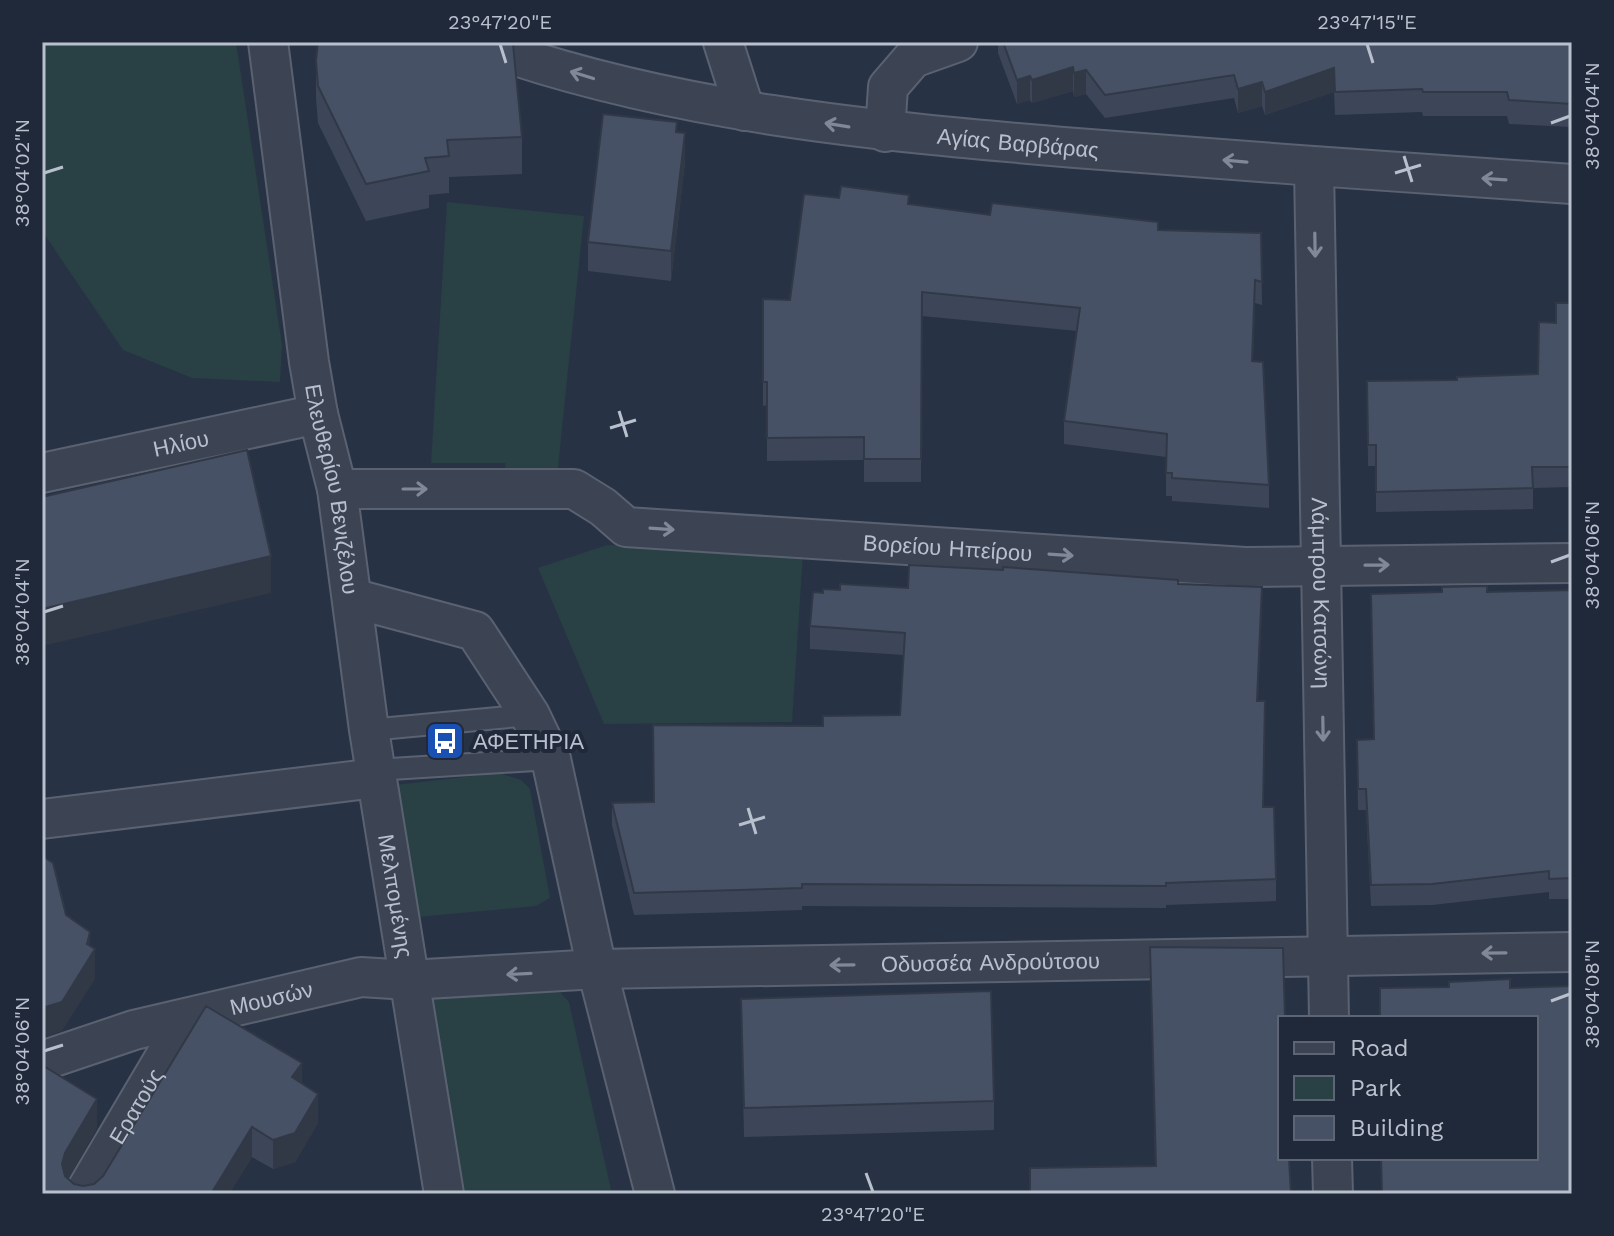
<svg xmlns="http://www.w3.org/2000/svg" width="1614" height="1236" font-family="'Work Sans',sans-serif">
  <style>
    .green { fill: #294045 }
    .lines { fill: none; stroke-linecap: round; stroke-linejoin: round }
    .lane-casing { stroke: #5a6271; stroke-width: 24 }
    .street-casing { stroke: #5a6271; stroke-width: 42 }
    .lane { stroke: #3c4454; stroke-width: 20 }
    .street { stroke: #3c4454; stroke-width: 38 }
    .wall { fill: #3c4658 }
    .shaded-wall { fill: #313947 }
    .building { fill: #465166; stroke: #313947; stroke-width: 2 }
    .oneway { stroke: #818897 }
    .ticks { fill: none; stroke: #b9c0cd; stroke-width: 3 }
    .labels { text-anchor: middle; stroke-width: 8; stroke-linejoin: round; paint-order: stroke }
    .street-label { font-size: 22px; fill: #b9c0cd; stroke: #202939 }
    .poi-label { font-size: 22px; fill: #b9c0cd; stroke: #202939; text-anchor: start }
    .neatline { fill: none; stroke: #b9c0cd; stroke-width: 3 }
    .ticks-label { font-size: 20px; text-anchor: middle; fill: #b9c0cd }
  </style>
  <rect width="100%" height="100%" fill="#273244"/>
  <g class="green">
    <polygon points="42,42 236,42 282,345 280,382 192,378 123,350 42,231"/>
    <polygon points="447,202 584,216 557,477 506,472 505,463 431,463"/>
    <polygon points="607,545 803,554 792,722 604,724 538,568"/>
    <polygon points="499,773 521,780 530,789 550,898 536,906 408,918 395,785"/>
    <polygon points="560,992 569,1002 612,1194 464,1194 429,995"/>
  </g>
  <g class="lines">
    <g class="lane-casing">
      <g id="lane">
        <polyline points="369,730 530,715"/>
        <polyline points="375,770 551,759"/>
      </g>
    </g>
    <g class="street-casing">
      <g id="street">
        <path id="s1" d="M 268,42 L 309,362 L 318,414 L 337,489 L 369,730 L 444,1194"/>
        <path id="s2" d="M 475,42 C 667,112 873,131 1076,148 C 1241,161 1407,173 1572,184"/>
        <polyline points="723,42 745,111"/>
        <polyline points="885,132 888,87 913,58 958,42"/>
        <path id="s3" d="M 1314,167 L 1329,1018"/>
        <path id="s4" d="M 42,473 L 318,414"/>
        <path id="s5" d="M 337,489 L 574,489 L 603,507 L 626,527 L 1245,567 L 1572,563"/>
        <polyline points="352,598 475,631 530,715 551,759 597,969 655,1194"/>
        <polyline points="42,819 376,778"/>
        <path id="s6" d="M 42,1061 L 134,1030 L 361,977 L 409,980 L 597,969 L 1572,952"/>
        <polyline points="1332,1158 1333,1194"/>
        <path id="s7" d="M 84,1194 L 188,1018"/>
      </g>
    </g>
    <use href="#lane" class="lane"/>
    <use href="#street" class="street"/>
  </g>
  <g class="wall">
    <polygon points="998,42 1572,42 1572,127 1509,124 1507,116 1423,116 1422,112 1335,115 1334,92 1265,115 1262,106 1238,113 1234,98 1105,118 1086,94 1074,97 1073,91 1032,103 1030,100 1017,104 998,53"/>
    <polygon points="316,61 522,137 522,174 449,177 449,193 429,195 429,208 366,221 318,123 316,98"/>
    <polygon points="677,132 685,162 671,281 588,271 588,242"/>
    <polygon points="839,198 909,204 990,215 1158,230 1261,233 1262,305 1255,303 1253,361 1269,485 1269,508 1172,501 1172,496 1166,496 1166,457 1064,444 1064,421 1077,331 922,316 921,482 864,482 864,460 767,461 767,405 763,406 763,299 790,300"/>
    <polygon points="1572,303 1572,487 1533,488 1533,509 1376,512 1376,466 1368,466 1367,381 1457,380 1538,374 1556,323"/>
    <polygon points="1178,584 1262,609 1258,701 1263,807 1276,879 1276,901 1166,905 1166,908 802,906 802,910 634,915 612,825 612,803 653,802 823,726 900,715 904,655 810,649 810,626 823,593 840,590 908,588"/>
    <polygon points="1572,590 1572,899 1549,899 1549,892 1432,905 1371,906 1366,810 1358,810 1357,740 1374,739 1487,592"/>
    <polygon points="1150,947 1291,1194 1155,1166"/>
    <polygon points="741,999 994,1101 994,1130 744,1137"/>
    <polygon points="302,1084 318,1123 295,1162 273,1169 252,1157 229,1194 42,1194 97,1128 68,1178 74,1184 83,1186 94,1184"/>
  </g>
  <g class="shaded-wall">
    <polygon points="1073,67 1073,91 1032,103 1032,80"/>
    <polygon points="1334,68 1334,92 1265,115 1265,92"/>
    <polygon points="1086,70 1086,94 1074,97 1074,73"/>
    <polygon points="1030,76 1030,100 1017,104 1017,80"/>
    <polygon points="1262,82 1262,106 1238,113 1238,89"/>
    <polygon points="685,133 685,162 671,281 671,251"/>
    <polygon points="271,556 271,593 42,646 42,609"/>
    <polygon points="1262,587 1262,609 1257,723 1257,701"/>
    <polygon points="90,932 90,959 95,949 95,979 62,1031 42,1038 42,1008 87,944"/>
    <polygon points="302,1063 302,1092 292,1077"/>
    <polygon points="318,1094 318,1123 295,1162 273,1169 273,1140"/>
    <polygon points="97,1099 97,1128 65,1183 62,1164 65,1153"/>
    <polygon points="252,1127 252,1157 229,1194 211,1194"/>
  </g>
  <g class="building">
    <polygon points="318,42 509,42 513,44 522,137 447,140 449,156 425,158 429,171 366,184 318,86 316,61"/>
    <polygon points="1003,42 1572,42 1572,104 1509,100 1507,92 1423,92 1422,89 1335,92 1334,68 1265,92 1262,82 1238,89 1234,75 1105,95 1086,70 1074,73 1073,67 1032,80 1030,76 1017,80"/>
    <polygon points="603,114 677,122 676,132 685,133 671,251 588,242"/>
    <polygon points="841,186 909,195 908,204 990,215 992,203 1158,222 1158,230 1261,233 1262,282 1255,280 1252,361 1263,362 1269,485 1172,478 1172,473 1166,473 1167,434 1064,421 1080,308 922,292 921,459 864,459 864,437 767,438 767,382 763,382 763,299 790,300 804,194 839,198"/>
    <polygon points="1556,303 1572,303 1572,467 1532,467 1533,488 1376,492 1376,445 1368,445 1367,381 1457,380 1457,377 1538,374 1539,322 1556,323"/>
    <polygon points="247,450 271,556 42,609 42,497"/>
    <polygon points="909,565 1003,570 1003,567 1178,580 1178,584 1262,587 1257,701 1265,701 1263,807 1274,807 1276,879 1166,883 1166,886 802,884 802,888 634,893 612,803 654,802 653,725 823,726 823,716 900,715 905,633 810,626 813,592 823,593 823,589 840,590 840,584 908,588"/>
    <polygon points="1487,586 1487,592 1572,590 1572,878 1549,879 1549,871 1432,884 1371,885 1366,789 1358,789 1357,740 1374,739 1371,594 1442,592 1442,587"/>
    <polygon points="42,856 53,863 66,915 90,932 87,944 95,949 62,1002 42,1008"/>
    <polygon points="1150,947 1283,948 1285,1018 1280,1018 1280,1158 1289,1158 1291,1194 1030,1194 1030,1168 1156,1166"/>
    <polygon points="1510,979 1510,988 1572,986 1572,1194 1382,1194 1381,1158 1536,1158 1536,1018 1380,1018 1380,988 1449,987 1449,982"/>
    <polygon points="991,991 994,1101 744,1108 741,999"/>
    <polygon points="206,1006 302,1063 292,1077 318,1094 295,1133 273,1140 252,1127 211,1194 42,1194 42,1065 97,1099 65,1153 62,1164 65,1176 74,1184 83,1186 94,1184 103,1176"/>
  </g>
  <defs><path id="oneway-shaft" d="M-6 0H5M1.5-3L5.5 0L1.5 3" fill="none" stroke-width="1.6" stroke-linecap="round" stroke-linejoin="round" transform="scale(2)"/></defs>
  <g class="oneway">
    <use href="#oneway-shaft" transform="translate(582 75) rotate(-163)"/>
    <use href="#oneway-shaft" transform="translate(837 125) rotate(-171)"/>
    <use href="#oneway-shaft" transform="translate(1235 161) rotate(-175)"/>
    <use href="#oneway-shaft" transform="translate(1494 179) rotate(-176)"/>
    <use href="#oneway-shaft" transform="translate(1315 245) rotate(89)"/>
    <use href="#oneway-shaft" transform="translate(415 489)"/>
    <use href="#oneway-shaft" transform="translate(662 529) rotate(4)"/>
    <use href="#oneway-shaft" transform="translate(1061 555) rotate(4)"/>
    <use href="#oneway-shaft" transform="translate(1377 565) rotate(-1)"/>
    <use href="#oneway-shaft" transform="translate(1323 729) rotate(89)"/>
    <use href="#oneway-shaft" transform="translate(1494 953) rotate(179)"/>
    <use href="#oneway-shaft" transform="translate(842 965) rotate(179)"/>
    <use href="#oneway-shaft" transform="translate(519 974) rotate(177)"/>
  </g>
  <path class="ticks" d="M 500,44 L 506,63M 1367,44 L 1373,63M 1551,123 L 1570,116M 1404,156 L 1412,182M 44,173 L 63,167M 1395,173 L 1421,165M 619,411 L 627,437M 610,428 L 636,420M 1551,562 L 1570,555M 44,612 L 63,606M 748,808 L 756,834M 739,825 L 765,817M 1551,1001 L 1570,994M 44,1051 L 63,1045M 866,1173 L 873,1192"/>
  <defs>
    <g id="bus-square" transform="scale(2)"><rect x="-9" y="-9" width="18" height="18" rx="4" fill="#1a4fb4" stroke="#202939"/><path d="M-5-6H5V4H4V6H2V4H-2V6H-4V4H-5ZM-3.5-4V0h7V-4ZM-3.5 1.2v1.5H-2V1.2ZM2 1.2v1.5H3.5V1.2Z" fill="#fff"/></g>
  </defs>
  <g fill-rule="evenodd">
    <use href="#bus-square" x="445" y="741"/>
  </g>
  <g class="labels">
    <g class="street-label">
      <text dy="8" stroke="none"><textPath href="#s2" startOffset="554">Αγίας Βαρβάρας</textPath></text>
      <text dy="8" stroke="none"><textPath href="#s4" startOffset="142">Ηλίου</textPath></text>
      <text dy="8" stroke="none"><textPath href="#s1" startOffset="452">Ελευθερίου Βενιζέλου</textPath></text>
      <text dy="8" stroke="none"><textPath href="#s5" startOffset="624">Βορείου Ηπείρου</textPath></text>
      <text dy="8" stroke="none"><textPath href="#s3" startOffset="426">Λάμπρου Κατσώνη</textPath></text>
      <text dy="8" stroke="none"><textPath href="#s1" startOffset="864">Μελπομένης</textPath></text>
      <text dy="8" stroke="none"><textPath href="#s6" startOffset="960">Οδυσσέα Ανδρούτσου</textPath></text>
      <text dy="8" stroke="none"><textPath href="#s6" startOffset="238">Μουσών</textPath></text>
      <text dy="8" stroke="none"><textPath href="#s7" startOffset="102">Ερατούς</textPath></text>
    </g>
    <g class="poi-label">
      <text x="473" y="749">ΑΦΕΤΗΡΙΑ</text>
    </g>
  </g>
  <rect width="1614" height="1236" fill="none" stroke="#202939" stroke-width="88"/>
  <rect x="1278" y="1016" width="260" height="144" fill="#202939" stroke="#5d6574" stroke-width="2"/>
  <rect x="1294" y="1042" width="40" height="12" fill="#3c4454" stroke="#5d6574" stroke-width="2"/>
  <text x="1350" y="1056" font-size="24" fill="#b9c0cd">Road</text>
  <rect x="1294" y="1076" width="40" height="24" fill="#294045" stroke="#5d6574" stroke-width="2"/>
  <text x="1350" y="1096" font-size="24" fill="#b9c0cd">Park</text>
  <rect x="1294" y="1116" width="40" height="24" fill="#465166" stroke="#5d6574" stroke-width="2"/>
  <text x="1350" y="1136" font-size="24" fill="#b9c0cd">Building</text>
  <rect x="44" y="44" width="1526" height="1148" class="neatline"/>
  <g class="ticks-label">
    <text x="500" y="29">23°47'20"E</text>
    <text x="1367" y="29">23°47'15"E</text>
    <text transform="translate(1592 116) rotate(-90)" y="7">38°04'04"N</text>
    <text transform="translate(22 173) rotate(-90)" y="7">38°04'02"N</text>
    <text transform="translate(1592 555) rotate(-90)" y="7">38°04'06"N</text>
    <text transform="translate(22 612) rotate(-90)" y="7">38°04'04"N</text>
    <text transform="translate(1592 994) rotate(-90)" y="7">38°04'08"N</text>
    <text transform="translate(22 1051) rotate(-90)" y="7">38°04'06"N</text>
    <text x="873" y="1221">23°47'20"E</text>
  </g>
</svg>
